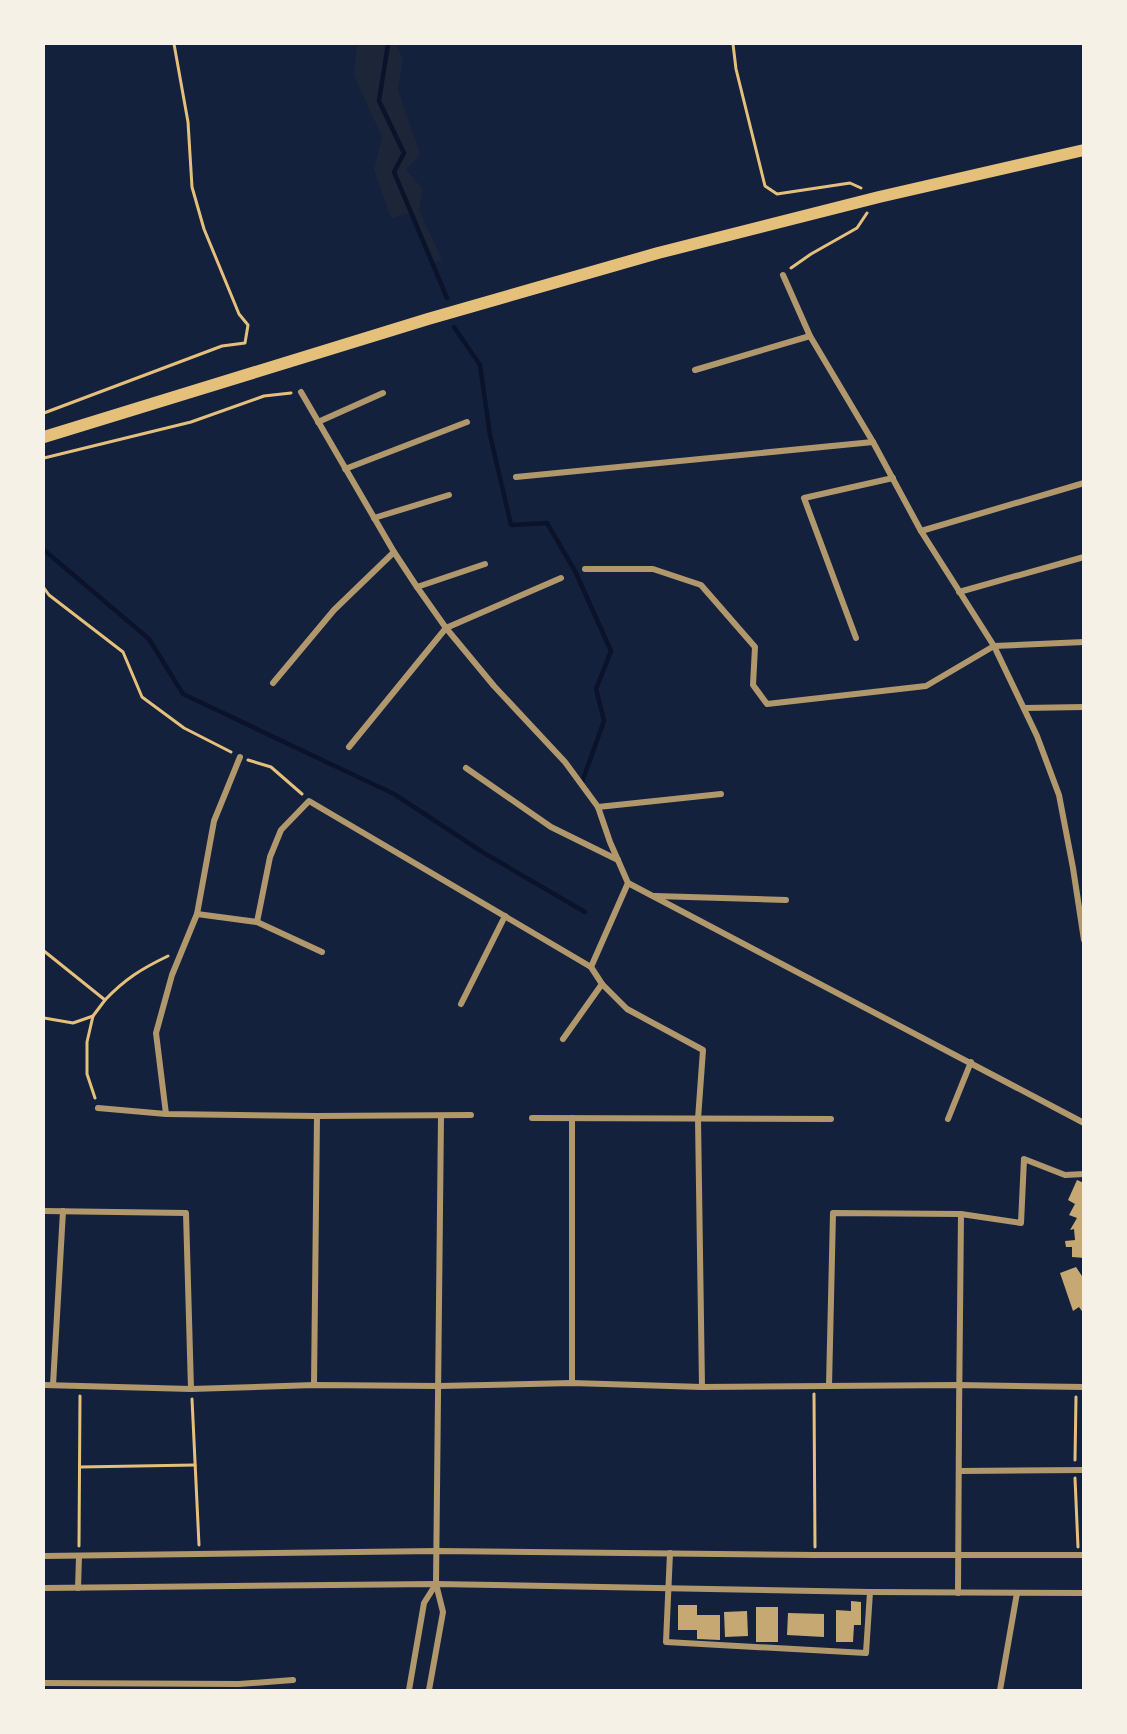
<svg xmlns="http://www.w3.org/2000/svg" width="1127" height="1734" font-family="Arial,sans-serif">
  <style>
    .green { fill: #1d2539 }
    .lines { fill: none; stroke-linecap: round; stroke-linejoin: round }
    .stream { stroke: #0b132b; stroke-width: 4.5 }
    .building { fill: #c6a872 }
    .path { stroke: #e5c07b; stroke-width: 3 }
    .minor { stroke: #b1986c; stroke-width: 6 }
    .primary { stroke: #e5c07b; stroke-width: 12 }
  </style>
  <rect width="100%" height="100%" fill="#14213d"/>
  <polygon class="green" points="357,44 396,44 403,60 398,90 420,154 406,170 423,189 419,210 442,260 434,263 411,213 391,218 374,170 382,137 354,75"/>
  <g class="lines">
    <g class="stream">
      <polyline points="388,44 379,101 404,153 394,172 447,298"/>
      <polyline points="454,327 480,365 490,435 511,525 547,523 575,571 611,651 596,689 604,721 582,782"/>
      <polyline points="44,550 149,639 183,694 394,794 484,853 585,912"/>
    </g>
  </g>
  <g class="building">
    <polygon points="1077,1180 1084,1183 1084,1258 1072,1257 1072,1247 1066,1247 1065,1241 1075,1240 1074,1229 1070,1230 1077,1218 1069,1215 1075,1204 1068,1200"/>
    <polygon points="1076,1267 1082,1276 1084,1275 1084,1314 1079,1307 1073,1311 1060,1273"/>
    <polygon points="851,1601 861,1602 861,1625 854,1625 853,1642 836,1642 836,1610 851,1611"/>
    <polygon points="678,1605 697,1605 697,1615 720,1615 720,1640 697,1639 697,1630 678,1630"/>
    <rect x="756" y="1607" width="22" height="35"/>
    <polygon points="747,1611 748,1636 725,1637 724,1612"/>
    <polygon points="788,1613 824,1614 824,1637 787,1635"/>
  </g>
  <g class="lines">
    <g class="path">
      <polyline points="733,44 736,69 765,186 777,194 850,183 861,188"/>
      <polyline points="791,268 811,254 857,228 867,213"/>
      <polyline points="44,413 222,346 245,343 248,325 239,314 204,229 192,187 188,122 174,44"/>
      <polyline points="44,458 191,422 264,396 291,393"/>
      <polyline points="44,588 49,595 123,652 142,697 184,728 231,752"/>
      <polyline points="248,760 271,767 302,794"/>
      <path d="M 44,951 L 105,1000 C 125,979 141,969 168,956"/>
      <polyline points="44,1018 73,1023 93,1016"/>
      <polyline points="95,1098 87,1074 87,1042 93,1016 105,1000"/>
      <polyline points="814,1394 815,1547"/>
      <polyline points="192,1399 199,1545"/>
      <polyline points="1075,1460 1076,1397"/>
      <polyline points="80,1467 195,1465"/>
      <polyline points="1075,1478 1078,1547"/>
      <polyline points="79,1546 80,1396"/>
    </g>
    <g class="minor">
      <polyline points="783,275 810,336 873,442 921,531 994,646 1037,736 1059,795 1073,868 1084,940"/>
      <polyline points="695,370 810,336"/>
      <polyline points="301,392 394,552 417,587 446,628 494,686 565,762 598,807 610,842 628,883 1084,1123"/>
      <polyline points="318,422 383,393"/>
      <polyline points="345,469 467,422"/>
      <polyline points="516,477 873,442"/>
      <polyline points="374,518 449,495"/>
      <polyline points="921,531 1084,483"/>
      <polyline points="585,569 653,569 701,585 755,647 753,685 767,704 926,686 994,646 1084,642"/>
      <polyline points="417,587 485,564"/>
      <polyline points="959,592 1084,557"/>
      <polyline points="856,638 804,498 893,478"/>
      <polyline points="273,683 334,610 394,552"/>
      <polyline points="1024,708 1084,707"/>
      <polyline points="349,747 446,628 561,578"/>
      <polyline points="466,768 551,827 618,860"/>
      <polyline points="598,807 721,794"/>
      <polyline points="628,883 591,967 602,984 627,1009 703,1050 698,1119 702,1387"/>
      <polyline points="655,896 786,900"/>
      <polyline points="197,914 257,922 322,952"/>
      <polyline points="257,922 270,857 281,830 309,801 591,967"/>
      <polyline points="461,1004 505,916"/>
      <polyline points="563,1039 602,984"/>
      <polyline points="98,1108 166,1114 317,1116 471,1115"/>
      <polyline points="166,1114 156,1033 172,975 197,914 214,821 240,757"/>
      <polyline points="532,1118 831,1119"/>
      <polyline points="948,1119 971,1062"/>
      <polyline points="44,1211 186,1213 191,1389"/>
      <polyline points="572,1383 572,1118"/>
      <polyline points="44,1385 191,1389 314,1385 439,1386 572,1383 702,1387 958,1385 1084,1387"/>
      <polyline points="53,1385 63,1211"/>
      <polyline points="314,1385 317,1116"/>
      <polyline points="829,1386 833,1213 961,1214 1021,1223 1024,1159 1065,1175 1084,1174"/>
      <polyline points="960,1471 1084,1470"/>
      <polyline points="670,1553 666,1642 866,1653 870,1592"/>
      <polyline points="44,1556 437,1551 815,1555 1084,1555"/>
      <polyline points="44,1588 436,1584 870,1592 1084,1593"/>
      <polyline points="78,1588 79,1556"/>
      <path d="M 958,1593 C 959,1467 959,1340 961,1214"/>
      <polyline points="44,1683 239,1684 293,1680"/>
      <polyline points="409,1690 424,1603 436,1584"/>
      <polyline points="429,1690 443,1612 436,1584 441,1116"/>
      <polyline points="1000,1690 1017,1593"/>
    </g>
    <polyline class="primary" points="44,437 428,319 658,253 879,197 1084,150"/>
  </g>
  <rect width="1127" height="1734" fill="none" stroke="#f6f1e7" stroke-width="90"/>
</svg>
